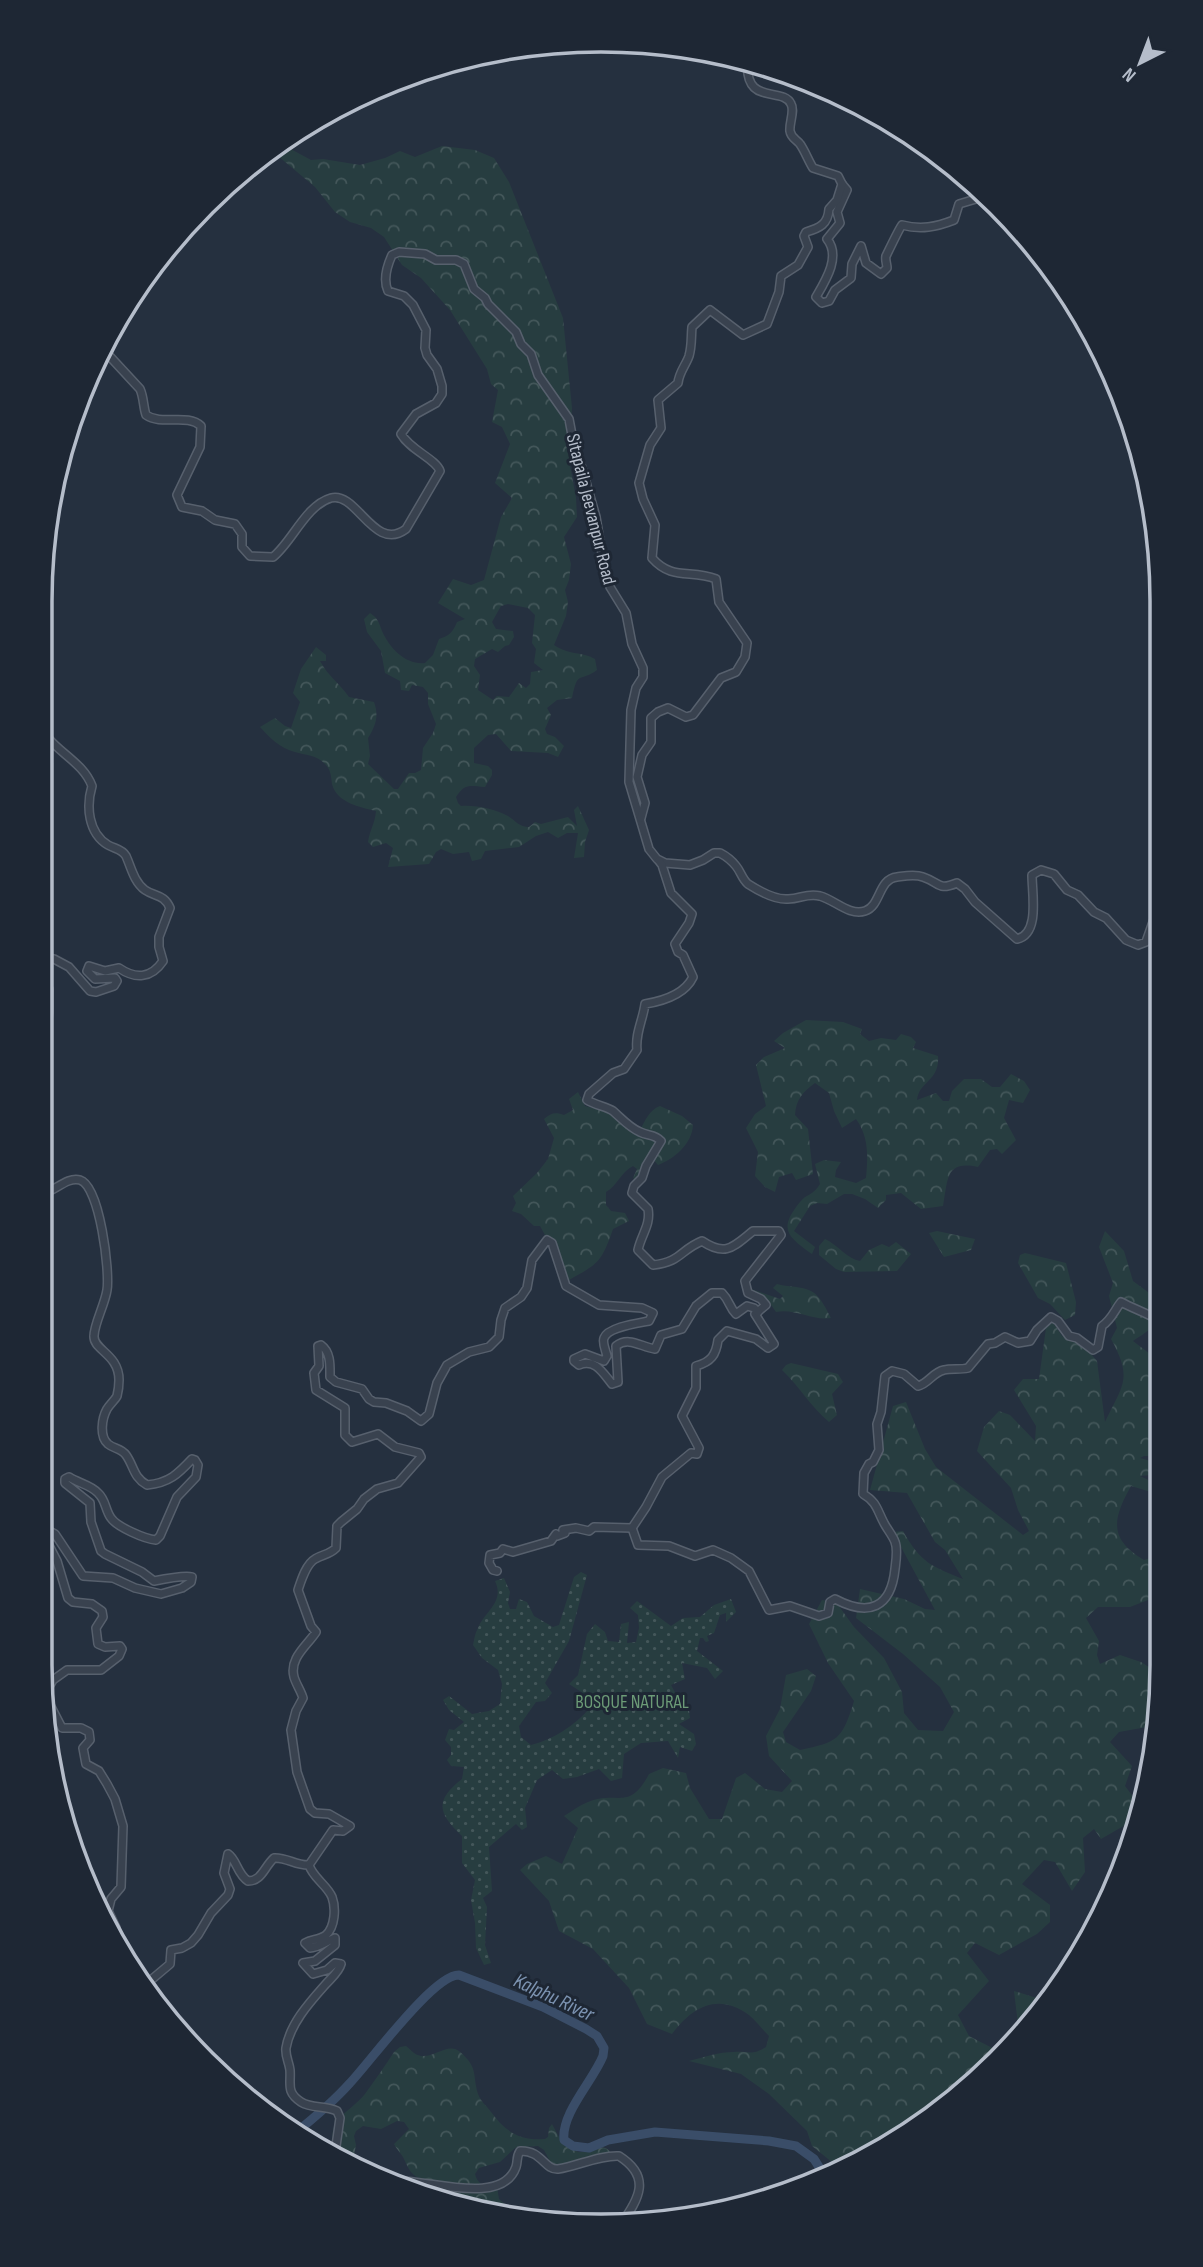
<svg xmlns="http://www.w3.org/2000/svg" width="1203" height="2267" font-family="'Sofia Sans Condensed',sans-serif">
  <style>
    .forest { fill: url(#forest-crowns); fill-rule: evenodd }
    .park { fill: url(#park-dots) }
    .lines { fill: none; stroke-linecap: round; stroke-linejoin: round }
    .river { stroke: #3a4d68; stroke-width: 9 }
    .minor-casing { stroke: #57606d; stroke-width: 10 }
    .minor { stroke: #39424f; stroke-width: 7 }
    .labels { text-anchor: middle; stroke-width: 6; stroke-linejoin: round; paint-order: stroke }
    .street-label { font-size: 19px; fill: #b5bdca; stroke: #1e2734 }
    .park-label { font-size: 19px; fill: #6c9b77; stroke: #1e2734 }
    .water-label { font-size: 21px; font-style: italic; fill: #7c93b1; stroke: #1e2734 }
    .rim { fill: none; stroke: #b5bdca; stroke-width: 3.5 }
  </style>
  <defs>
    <pattern id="forest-crowns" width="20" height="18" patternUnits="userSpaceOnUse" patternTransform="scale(1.75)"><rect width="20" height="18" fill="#273d40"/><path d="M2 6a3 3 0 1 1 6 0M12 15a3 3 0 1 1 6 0" fill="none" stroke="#44575a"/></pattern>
    <pattern id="park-dots" width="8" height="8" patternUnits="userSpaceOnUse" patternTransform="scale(1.75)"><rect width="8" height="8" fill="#273d40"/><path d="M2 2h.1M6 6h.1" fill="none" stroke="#44575a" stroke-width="1.8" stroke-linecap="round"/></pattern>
  </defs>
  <rect width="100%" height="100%" fill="#25303f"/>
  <g class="forest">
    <path d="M 442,146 L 475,150 L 494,158 L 509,182 L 563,318 L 572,408 L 569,460 L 576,498 L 577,517 L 564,537 L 571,564 L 569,580 L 565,590 L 568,602 L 566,616 L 554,645 C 571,656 581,651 595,659 L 597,670 C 579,683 578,669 572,698 L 557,700 L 547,708 L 551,715 L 545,729 L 547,734 L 555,737 L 564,746 L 558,757 L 548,753 L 511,751 L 496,734 L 488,735 L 474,748 L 474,763 L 488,766 L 492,770 L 492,775 L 485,787 C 470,786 465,783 456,797 L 458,803 L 461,806 C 476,805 495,809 508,816 C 516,821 519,827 529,827 L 535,822 L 541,824 L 568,817 L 577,826 L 574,810 L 578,806 L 589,830 L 585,842 L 584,857 L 574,858 L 578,833 L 567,833 L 558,838 L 548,832 L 536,836 L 519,847 L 485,851 L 481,859 L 472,861 L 469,852 L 453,854 L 441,849 L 436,852 L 429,864 L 388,867 L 393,848 L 386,843 L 373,847 L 368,842 C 370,829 375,824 376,811 C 360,807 337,803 332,784 C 331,776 331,770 325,764 C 317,755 305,755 295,752 C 280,748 270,738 260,727 L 275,718 L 285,726 L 291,728 L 300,702 L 293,693 L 301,669 L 316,647 L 326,655 L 326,661 L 320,661 C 328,676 340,684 349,697 L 374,702 C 379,716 376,725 368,738 L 370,756 L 368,764 L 394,789 L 398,789 L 409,773 L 415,773 L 421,770 L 423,748 L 433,733 L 436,724 L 428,704 L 428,693 L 423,687 L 412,685 L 409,691 L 401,690 L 400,681 L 385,673 L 381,651 L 367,632 L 364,619 L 370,613 C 378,618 379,623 382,631 C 390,649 406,665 425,663 L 433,655 L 439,639 C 449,636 453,632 457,622 L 465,619 L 438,603 L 453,579 L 471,585 L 484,580 L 501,517 L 512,498 L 495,483 L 510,444 L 502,427 L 492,422 L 498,390 L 491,384 L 487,369 L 450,310 L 421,278 L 402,265 L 384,237 L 371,228 L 350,222 L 335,212 L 315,187 L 272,151 L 277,147 L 287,147 L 311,160 L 323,159 L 360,165 L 385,158 L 400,151 L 415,157 ZM 508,604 L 528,608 L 535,615 L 532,643 L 536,649 L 534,663 L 543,670 L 531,672 L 530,684 L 526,688 L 519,683 L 509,697 L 497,696 L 493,700 L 478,690 L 480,675 L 474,666 L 475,659 L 492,649 L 498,652 L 505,646 L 509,645 L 514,637 L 513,631 L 496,629 L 492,622 L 501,606 Z"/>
    <path d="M 806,1020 L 843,1022 L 862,1029 L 860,1034 L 869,1041 L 881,1038 L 896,1040 L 901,1034 L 911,1037 L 916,1042 L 913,1048 L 938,1056 C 940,1081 919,1081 917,1100 L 936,1093 L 943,1101 L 949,1101 L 952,1091 L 964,1079 L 981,1079 L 992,1087 L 1000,1087 L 1011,1074 L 1024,1081 L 1030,1090 L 1023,1103 L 1009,1100 L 1004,1118 L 1016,1140 L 1002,1154 L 997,1149 L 990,1150 L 978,1167 C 945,1160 948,1180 943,1206 L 921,1209 L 901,1193 L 886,1195 L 886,1200 L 878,1208 L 865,1199 L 852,1194 L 844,1194 L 827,1204 L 817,1203 L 810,1206 L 794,1231 L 815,1247 L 812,1254 C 787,1236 778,1229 800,1202 C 806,1194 814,1195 820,1184 L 815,1164 L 824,1160 L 841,1162 L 836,1170 L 835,1177 L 856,1183 L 866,1178 C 868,1156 869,1137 856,1119 L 842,1128 L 834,1111 L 829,1093 L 815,1083 C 803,1092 796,1099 795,1115 L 808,1129 L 813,1174 L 796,1180 L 792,1173 L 779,1177 L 775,1192 L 765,1187 L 755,1176 L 758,1152 L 746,1128 L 755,1114 L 766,1106 L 756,1065 L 764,1057 L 785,1048 L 774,1041 L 783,1033 Z"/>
    <path d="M 578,1092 L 585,1106 L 612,1113 L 618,1122 L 653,1135 L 659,1143 L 637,1181 L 633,1178 L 637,1169 L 633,1166 C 620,1173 618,1185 606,1192 L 606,1205 L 611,1211 L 625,1213 L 629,1221 L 613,1229 C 601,1263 599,1263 569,1280 L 562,1277 L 555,1240 L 545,1235 L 540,1226 L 534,1226 L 521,1214 L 512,1211 L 516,1203 L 513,1196 L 537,1173 L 548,1159 L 554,1138 L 544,1119 C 551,1113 555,1112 564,1115 L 573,1110 L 569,1099 Z"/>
    <path d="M 660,1106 L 682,1116 L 693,1125 C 692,1144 674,1159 658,1165 L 652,1158 L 663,1140 L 640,1130 C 645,1121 649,1110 660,1106 Z"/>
    <polygon points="937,1231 975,1239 971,1250 944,1257 929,1233"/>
    <path d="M 1105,1231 L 1124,1251 L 1133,1281 L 1160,1301 C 1160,1325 1151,1329 1133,1341 L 1150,1354 L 1160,1345 L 1161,1456 L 1144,1456 L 1140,1458 L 1161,1464 L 1161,1474 L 1140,1476 L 1161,1486 L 1161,1495 L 1131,1486 C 1112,1520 1109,1539 1144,1560 L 1161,1555 L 1161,1595 L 1130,1607 L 1098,1607 L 1086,1618 L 1099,1641 L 1097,1655 L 1100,1664 L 1120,1655 L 1141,1662 L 1155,1671 L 1161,1667 L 1162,1702 L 1158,1725 L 1119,1732 L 1110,1742 L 1132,1766 L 1125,1786 L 1144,1811 L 1135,1834 L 1134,1830 L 1127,1824 L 1101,1839 L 1094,1829 L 1083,1838 L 1085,1872 L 1072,1891 L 1055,1862 L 1044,1860 L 1022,1884 L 1050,1905 L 1050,1922 L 1037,1934 L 999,1955 L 975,1943 L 967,1953 L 989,1981 L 958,2015 L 969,2036 L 1004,2054 L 998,2063 L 849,2169 L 843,2171 L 812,2146 L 807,2131 L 769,2094 L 741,2074 L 689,2061 C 704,2057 719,2052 734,2052 C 749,2051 752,2056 766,2047 L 769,2036 C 762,2029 756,2021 749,2015 C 718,1992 692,2007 672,2034 L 647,2024 L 629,1988 L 593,1949 L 559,1931 L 549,1901 L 520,1870 L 527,1864 L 546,1856 L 562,1864 L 578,1828 L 564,1816 C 572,1811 580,1805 588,1802 C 618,1790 629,1812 649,1774 L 663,1768 L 686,1773 L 690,1788 L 709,1819 L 722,1819 L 736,1778 L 745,1773 L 765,1789 L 782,1792 L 792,1781 L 769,1756 L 766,1736 L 780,1709 L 786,1675 L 807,1669 L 816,1676 L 811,1691 L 783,1732 L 786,1742 L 800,1750 C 838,1742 842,1740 854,1701 L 828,1663 L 809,1624 L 822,1600 L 836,1602 L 854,1627 L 884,1658 L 902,1692 L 904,1713 L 918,1730 L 943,1731 L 954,1712 L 940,1687 L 903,1654 L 856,1618 L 860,1589 L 904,1599 L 925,1609 L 935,1610 L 893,1532 L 903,1531 C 921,1563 931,1566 963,1579 L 945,1550 L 935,1542 L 907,1493 L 870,1490 L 893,1406 L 906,1402 L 925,1449 L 936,1467 L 1023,1535 L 1029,1531 L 1018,1510 L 1011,1488 L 977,1451 L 984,1427 L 999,1411 L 1010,1415 L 1035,1441 L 1036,1426 L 1014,1390 L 1023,1379 L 1039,1379 L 1046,1328 L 1053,1322 L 1062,1336 L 1085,1347 L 1097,1361 L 1105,1422 C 1123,1384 1133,1379 1111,1339 L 1117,1328 L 1109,1296 L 1113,1283 L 1099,1247 Z"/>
    <path d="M 825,1239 C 838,1245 847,1259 860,1261 L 869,1250 L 882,1244 L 889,1247 L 896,1242 L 911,1254 L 897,1271 L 844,1272 L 836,1269 L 819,1255 L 819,1246 Z"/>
    <polygon points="1025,1253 1066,1263 1076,1302 1075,1315 1065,1320 1050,1304 1038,1298 1018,1263 1020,1255"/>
    <path d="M 777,1284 C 787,1287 802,1286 811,1291 C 820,1295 826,1309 831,1318 C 812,1321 795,1308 776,1312 L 767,1299 L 750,1294 L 751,1289 L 780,1299 L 783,1296 L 773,1288 Z"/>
    <path d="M 791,1363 L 838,1374 L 843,1382 L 832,1394 L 837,1415 L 829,1422 C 811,1407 799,1386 782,1370 L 786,1365 Z"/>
    <polygon points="1014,1991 1043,2000 1019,2033"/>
    <path d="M 406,2046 C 409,2048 411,2051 414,2053 C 429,2064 446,2041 459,2051 C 479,2068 472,2074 478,2094 C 481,2102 486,2105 491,2112 C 505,2131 519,2141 545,2139 L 548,2137 L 549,2128 L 552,2124 L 561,2141 L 578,2152 C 589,2152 604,2141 611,2153 L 558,2165 L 551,2163 L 544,2150 L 538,2146 L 519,2147 L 515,2148 L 500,2162 L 479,2168 L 475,2174 C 477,2184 488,2190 497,2187 L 499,2199 L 513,2211 L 513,2213 L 490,2211 L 479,2205 L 464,2207 L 452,2204 L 445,2196 L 439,2183 C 417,2176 414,2182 404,2159 C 402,2154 397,2150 394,2144 L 409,2129 L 404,2122 L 397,2121 L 381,2129 L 363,2126 L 356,2131 L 354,2136 L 356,2145 L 353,2161 L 337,2154 C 322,2119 348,2115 365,2094 C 375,2080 385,2066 394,2052 L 400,2047 Z"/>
  </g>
  <path class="park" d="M 581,1572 L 587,1575 L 569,1641 L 545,1683 L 552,1693 L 545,1701 L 536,1702 L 519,1726 L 521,1737 L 531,1745 C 554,1739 574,1726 590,1708 L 589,1697 L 569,1684 L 578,1675 L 587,1634 L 595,1624 L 605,1632 L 608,1641 L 619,1642 L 621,1624 L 629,1622 L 627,1643 L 636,1642 L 639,1628 L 638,1615 L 630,1608 L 637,1601 L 671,1626 L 683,1618 L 700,1617 L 714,1605 L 731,1599 L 736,1612 L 726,1622 L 726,1613 L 720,1615 L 714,1633 L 707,1636 L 709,1641 L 706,1642 L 703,1638 L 700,1638 L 697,1651 L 723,1671 L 715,1679 L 707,1668 L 682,1663 L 685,1679 L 671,1685 L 677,1696 L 687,1696 L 690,1718 L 679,1724 L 694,1734 L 696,1744 L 692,1751 L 680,1747 L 678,1758 L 668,1741 L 641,1743 L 624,1754 L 622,1778 L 611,1781 L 599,1769 L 577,1777 L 563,1779 L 552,1770 L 537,1780 L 525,1808 L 527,1827 L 522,1830 L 516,1824 L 489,1847 L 492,1891 L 483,1898 L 487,1907 L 485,1945 L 491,1963 L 484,1965 L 476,1948 L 475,1923 L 471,1900 L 475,1880 L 462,1863 L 462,1836 C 438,1813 434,1801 462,1779 L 464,1767 L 451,1766 L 447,1760 L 451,1755 L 451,1747 L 445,1740 L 449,1729 L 454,1730 L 464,1722 L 449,1710 L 443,1700 L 449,1696 L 472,1714 L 489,1711 L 500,1704 L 502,1684 L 498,1670 L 482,1658 L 473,1645 C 474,1640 475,1633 478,1628 C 485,1611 505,1602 495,1581 L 504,1578 L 510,1592 L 508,1603 L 510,1609 L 516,1609 L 519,1599 L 527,1602 L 534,1616 L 553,1627 L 559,1625 L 574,1577 Z"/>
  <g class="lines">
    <path class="river" d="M 294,2134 C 314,2118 333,2102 350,2083 C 370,2062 434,1974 459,1975 L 543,2007 L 586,2029 L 597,2036 L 604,2048 L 603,2056 C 593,2081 561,2113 564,2140 L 573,2146 L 589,2148 L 608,2140 L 655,2132 L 769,2141 L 796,2146 L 814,2159 L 826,2178"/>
    <g class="minor-casing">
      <g id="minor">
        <path d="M 842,184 L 847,190 L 837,212 L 840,223 L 827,239 C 841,256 826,280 816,297 L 822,303 L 829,301 L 835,290 L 851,278 L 852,264 L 861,246 L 866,263 L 881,274 L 887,268 C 887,264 885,260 886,256 C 887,254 900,227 902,225 C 921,230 936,227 954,220 L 959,204 L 986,196"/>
        <path d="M 102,348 L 140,389 C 144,398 143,406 146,415 C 162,426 187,413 201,426 L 200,447 L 177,495 L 182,507 L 202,511 L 215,520 L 235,524 L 242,534 L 242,547 L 250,556 L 273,557 C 292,542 306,505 331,498 C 357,491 374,553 406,529 L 440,471 C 436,459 410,450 401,434 L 416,414 L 436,403 L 442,394 L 442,386 L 437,369 L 427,355 L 425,348 L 426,330 L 413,305 L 404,296 L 388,291 C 383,280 387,266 392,255 L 399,252 L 425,254 L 436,260 L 456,260 L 464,264 L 474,289 L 485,298 L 488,304 L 516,332 L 521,344 L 531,354 L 538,375 L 569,419 L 575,451 L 579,458 L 596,517 L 602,554 L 610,587 L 626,613 L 632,644 L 643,668 L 643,677 L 636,688 L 631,710 L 629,782 L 649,849 L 657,859 L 665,863 L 690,865 L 703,860 L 714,853 L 720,853 C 726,856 732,861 736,866 C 741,872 742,879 748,884 C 759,891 776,900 788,899 C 801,899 806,893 820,896 C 835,900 849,916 865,911 C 881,906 878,879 897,877 C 905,876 915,874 923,877 C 941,883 937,891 957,883 L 965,889 L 975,902 L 1017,939 C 1040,934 1032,894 1032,875 L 1041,870 L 1054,874 L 1067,890 L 1078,895 L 1094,912 L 1106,918 L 1126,940 L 1138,945 L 1146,942 L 1159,905"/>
        <path d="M 641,818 L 645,803 L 637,777 L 642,755 L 651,742 L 651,718 L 658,712 L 668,708 L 686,717 L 693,715 L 721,678 L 736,672 L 745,657 L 747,643 L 719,602 L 716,579 C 691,569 672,581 652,558 L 655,525 L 643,499 L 639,483 L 650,445 L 661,428 L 658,400 L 678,383 C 679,372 686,365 689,356 C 692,346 691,337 692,327 L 710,310 L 743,335 L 767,324 L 779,292 L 781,276 L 798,265 L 808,247 L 804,236 L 806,232 C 820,228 828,224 829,209 L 837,200 L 842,184 L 838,176 L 813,168 C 808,160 805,151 800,144 C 796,139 791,138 790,131 C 789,123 795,111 791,104 C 783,86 743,107 748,60"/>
        <path d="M 41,958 L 54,959 L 69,967 L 90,991 L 96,992 L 114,986 L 117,981 L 115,978 L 95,979 L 87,971 L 89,966 L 105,971 L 119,968 C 135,979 151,979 163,961 L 159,947 L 159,937 L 170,908 C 164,894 155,897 145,890 C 134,882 131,867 126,856 C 122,849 115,849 108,845 C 88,833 86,806 92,786 C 84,765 63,755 49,739 C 44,734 44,724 41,717"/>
        <path d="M 41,1035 C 52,1014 48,1012 49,989 L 41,982"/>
        <path d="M 41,1194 C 53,1193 67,1176 80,1180 C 100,1186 110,1272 107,1290 C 105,1304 94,1324 94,1336 C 93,1350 119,1354 119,1380 C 119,1384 118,1392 117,1396 C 115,1400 110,1404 107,1409 C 102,1418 99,1436 108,1444 C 114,1449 121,1448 126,1455 C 134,1466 133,1477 147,1485 C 169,1483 178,1474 192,1459 L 195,1460 L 198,1465 L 196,1477 L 177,1497 L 160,1536 L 156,1540 C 145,1539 117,1527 111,1518 C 105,1510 106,1500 98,1493 C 91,1485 78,1483 69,1477 L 65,1479 L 65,1483 L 90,1503 L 91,1522 L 101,1551 L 105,1554 L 142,1572 L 154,1581 C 164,1579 184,1575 192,1577 L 191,1582 L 182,1588 L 161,1594 L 135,1588 L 113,1578 L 83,1576 L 55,1534 L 46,1529 L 43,1534 L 57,1561 L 68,1598 L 73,1602 L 92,1604 L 102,1611 L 103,1617 L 96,1628 L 98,1644 L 105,1647 L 120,1646 L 122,1649 L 119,1656 L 101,1670 L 67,1670 L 53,1680 L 47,1690 L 48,1701 L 62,1728 L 81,1728 L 89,1732 L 90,1740 L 83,1748 L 86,1764 L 99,1771 L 107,1784 L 115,1799 L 123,1826 L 121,1887 L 111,1899 L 108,1911 L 116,1928 L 117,1934"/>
        <path d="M 632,1528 L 638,1545 L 669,1546 L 695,1556 L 713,1550 L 731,1558 L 749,1571 L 769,1610 L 790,1606 L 819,1616 L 828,1613 L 830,1602 L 835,1599 C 869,1617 891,1608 895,1569 C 896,1561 898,1549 895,1542 C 893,1536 887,1529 884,1523 C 877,1510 877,1502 863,1494 L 864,1473 L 869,1464 L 873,1462 L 879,1450 L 877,1424 L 881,1412 L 885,1376 L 892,1371 L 904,1374 L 918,1386 C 928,1384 933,1372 944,1370 C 951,1368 960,1370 968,1368 L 988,1344 L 995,1343 L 1005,1337 L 1018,1343 L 1030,1341 L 1037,1330 L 1051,1317 L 1058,1321 L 1069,1336 L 1077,1338 L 1093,1350 L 1098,1347 L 1102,1326 C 1112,1319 1114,1311 1121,1302 C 1134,1309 1147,1313 1160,1321"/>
        <path d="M 497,1571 L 493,1570 L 489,1563 L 490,1555 L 500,1553 L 503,1549 L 513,1552 L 551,1541 L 556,1534 L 557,1536 L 565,1533 L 563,1530 L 576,1528 L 589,1531 L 594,1527 L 632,1528 L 646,1507 L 662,1477 L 691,1453 L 697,1454 L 699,1448 L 682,1416 L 696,1388 L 696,1366 C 711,1362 716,1355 718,1340 L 727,1331 L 756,1339 L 768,1348 L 774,1344 L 755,1314 L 766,1305 L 761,1299 L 748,1293 L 745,1281 L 781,1235 L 779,1231 L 753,1231 C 733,1247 726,1257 702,1241 C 680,1250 681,1262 653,1265 L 638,1250 C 641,1235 651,1225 648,1209 L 632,1193 L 634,1186 L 642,1178 L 646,1166 L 661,1141 C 655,1134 648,1136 640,1132 C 630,1128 621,1118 613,1111 C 607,1107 595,1105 587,1100 L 589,1094 L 613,1073 L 624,1069 L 637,1050 C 635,1033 643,1020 645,1004 C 663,1001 685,994 693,977 L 683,955 L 678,952 L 675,944 L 689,923 L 692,914 L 671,893 L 662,865 L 659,861"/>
        <path d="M 145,1985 L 170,1964 L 171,1950 L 182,1948 L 191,1943 L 198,1935 L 211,1913 L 228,1895 L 230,1889 L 224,1873 L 228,1854 C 237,1860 237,1874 248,1881 C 262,1881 264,1867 274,1858 C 286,1857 297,1866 309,1865"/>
        <path d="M 335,2153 L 340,2118 L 337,2111 C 325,2105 312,2109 301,2102 C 286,2092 291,2085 290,2070 C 289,2062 285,2056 286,2048 C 290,2024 309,2003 325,1985 C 331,1978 339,1972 341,1964 L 335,1963 L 327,1970 L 313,1974 L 303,1963 L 315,1961 L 335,1945 L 335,1938 C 327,1941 318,1948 310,1948 L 305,1943 C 312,1939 319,1940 326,1935 C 335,1927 336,1908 332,1897 C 327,1885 313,1878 309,1865 L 333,1830 L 343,1831 L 350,1826 L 329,1814 L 315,1813 L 310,1809 L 297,1772 L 291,1730 L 296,1711 L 303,1698 C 301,1691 296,1684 294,1677 C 289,1658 307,1646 316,1632 L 311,1626 L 298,1590 C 301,1581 306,1564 315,1559 C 323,1554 329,1555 336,1548 L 337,1526 L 341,1522 L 357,1509 L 364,1499 L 377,1489 L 398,1483 L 421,1457 L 419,1453 L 395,1447 L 378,1434 L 352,1442 L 345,1435 L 345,1408 L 316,1390 L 314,1373 L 319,1366 L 318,1346 L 321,1345 C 331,1352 330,1366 330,1377 L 336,1382 L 362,1389 L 369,1399 L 374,1402 L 386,1403 L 407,1411 L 421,1421 L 429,1414 L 437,1383 L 447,1365 L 469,1352 L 489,1347 L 499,1337 L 501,1320 L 505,1308 L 521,1297 L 527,1288 L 532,1260 L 547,1240 L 552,1243 L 566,1286 L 599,1305 L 642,1308 L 653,1313 L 649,1321 C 639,1323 608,1327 604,1338 C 602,1343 606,1351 607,1356 L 604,1361 L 585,1354 L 574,1359 L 574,1361 L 579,1365 C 595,1358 603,1373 612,1384 L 618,1382 L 616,1346 C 629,1336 641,1347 655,1349 L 661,1335 L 682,1329 L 696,1306 L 712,1293 L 722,1293 C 730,1301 729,1307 736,1314 L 747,1306 L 754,1308 L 758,1312"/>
        <path d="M 397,2181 C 427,2179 502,2207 516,2167 C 518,2161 516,2157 520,2151 C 542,2150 544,2170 558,2169 C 578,2166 599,2155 619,2156 C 652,2177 639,2199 621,2224"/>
      </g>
    </g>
    <use href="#minor" class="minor"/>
  </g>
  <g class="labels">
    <g class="street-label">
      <text transform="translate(592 509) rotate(76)" y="7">Sitapaila Jeevanpur Road</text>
    </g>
    <g class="park-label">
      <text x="632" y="1708">BOSQUE NATURAL</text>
    </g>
    <g class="water-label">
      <text transform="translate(554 1997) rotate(25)" y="7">Kalphu River</text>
    </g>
  </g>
  <path d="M0 0H1203V2267H0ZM601 52H601A549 549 0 0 1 1150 601V1665A549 549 0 0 1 601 2214H601A549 549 0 0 1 52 1665V601A549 549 0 0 1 601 52Z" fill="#1e2734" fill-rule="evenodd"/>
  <path class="rim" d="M601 52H601A549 549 0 0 1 1150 601V1665A549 549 0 0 1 601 2214H601A549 549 0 0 1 52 1665V601A549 549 0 0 1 601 52Z"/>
  <g transform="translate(1140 63) rotate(222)" stroke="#1e2734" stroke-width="5" paint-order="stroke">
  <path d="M0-5L12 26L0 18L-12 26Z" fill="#b5bdca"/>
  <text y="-10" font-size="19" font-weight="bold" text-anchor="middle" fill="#b5bdca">N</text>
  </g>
</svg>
